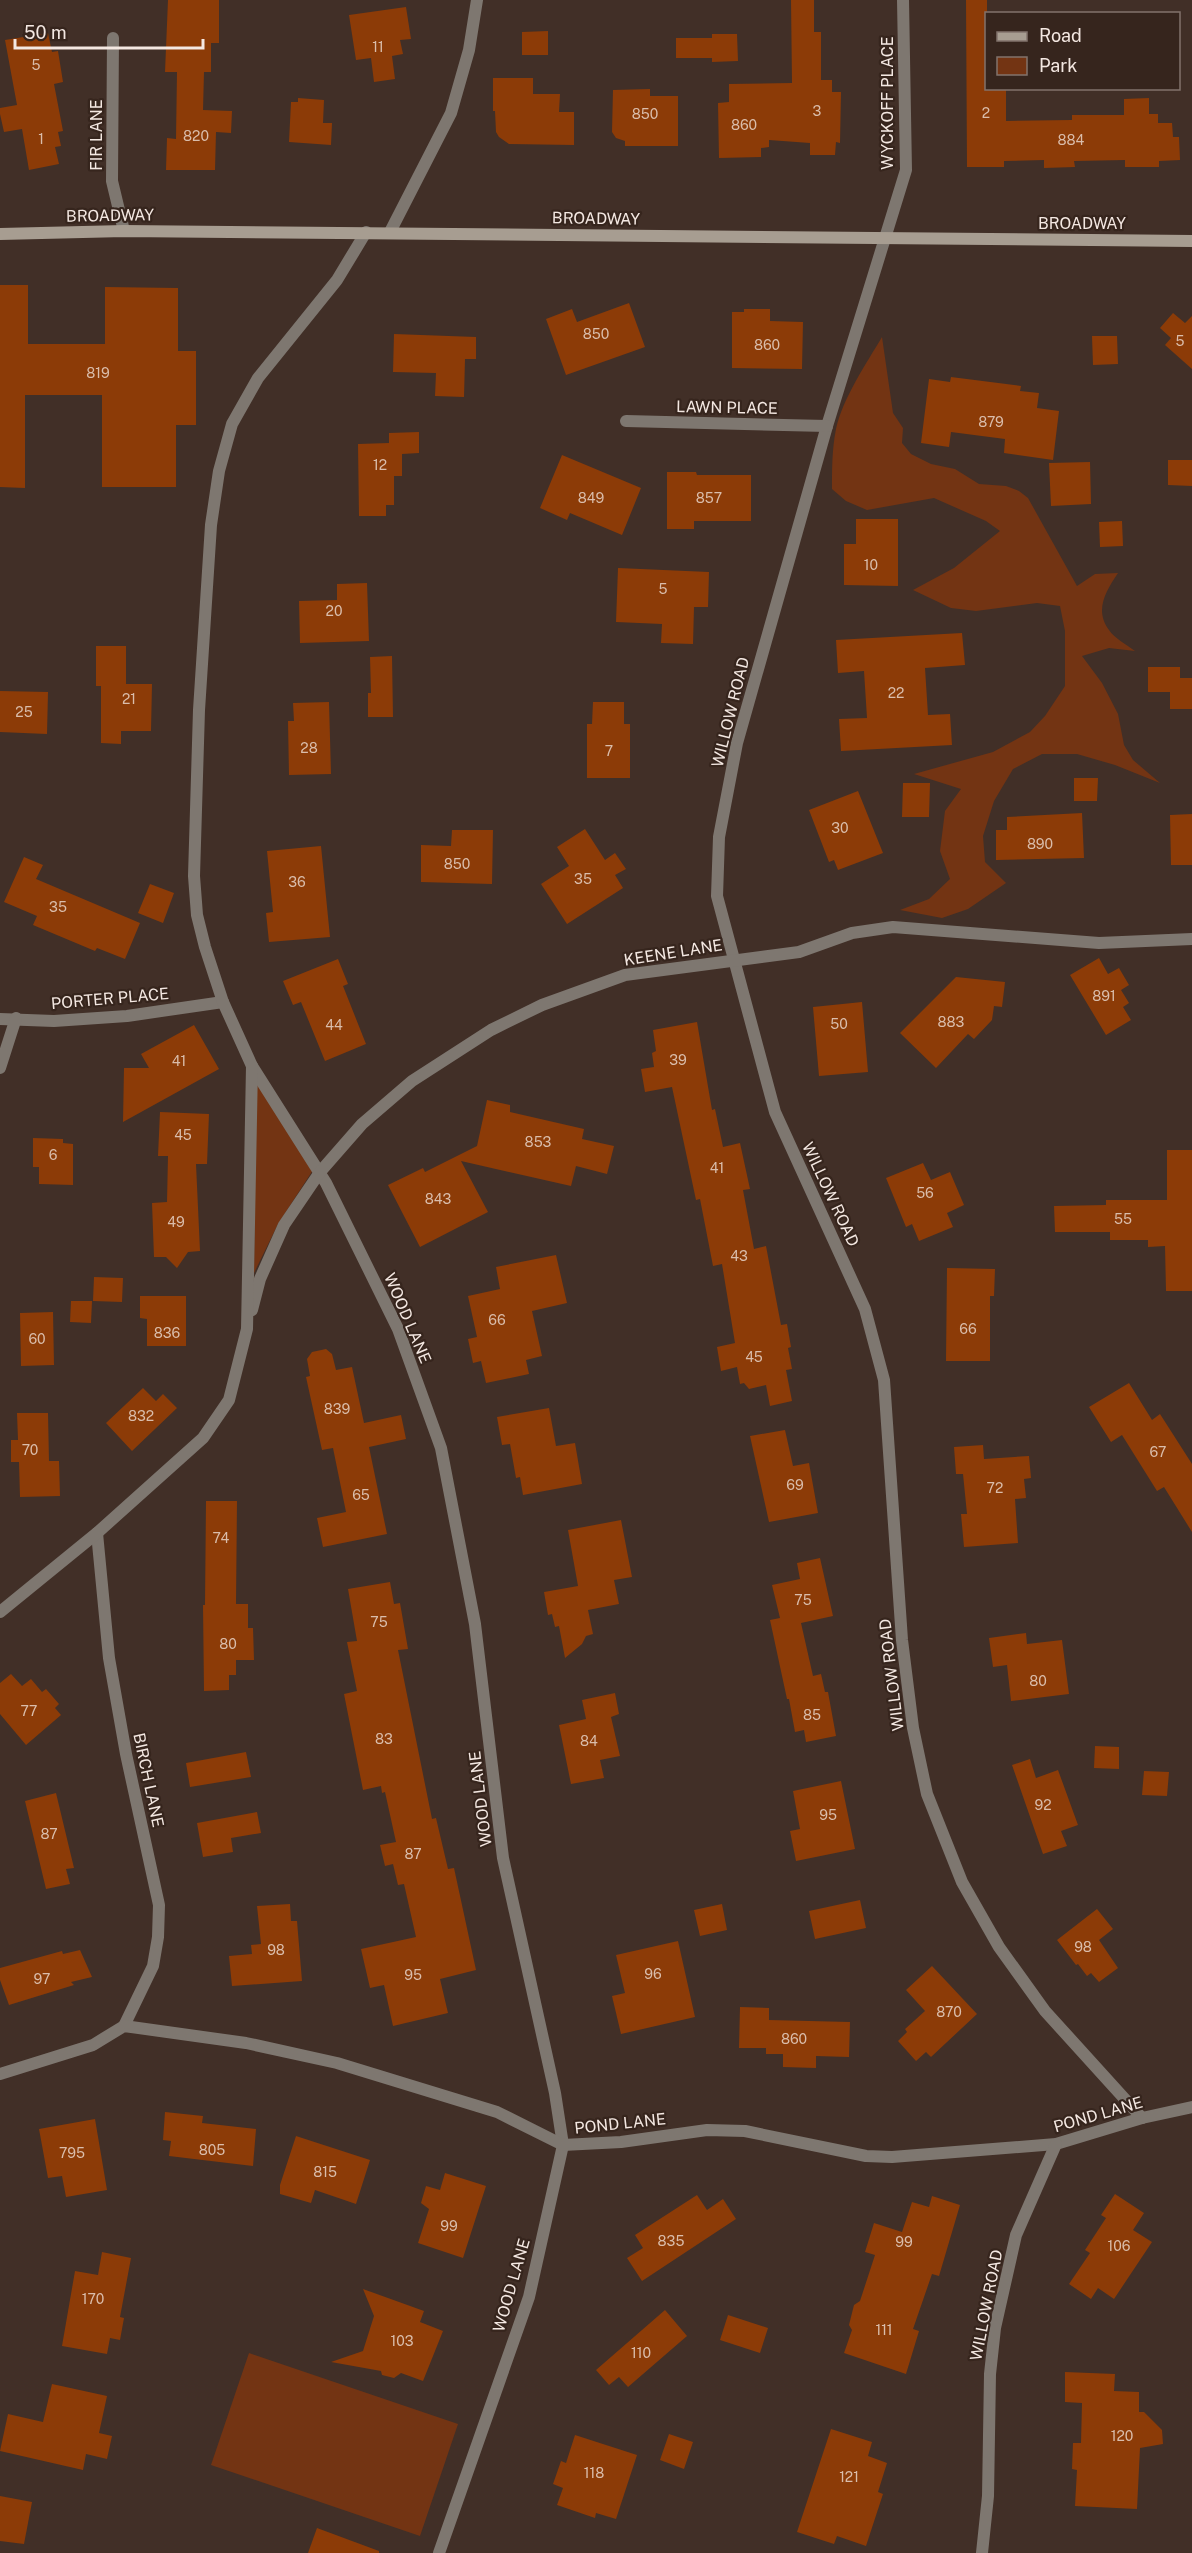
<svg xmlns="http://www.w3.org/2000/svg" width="1192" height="2553" font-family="'Public Sans',sans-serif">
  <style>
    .green { fill: #733413 }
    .building { fill: #8c3b07 }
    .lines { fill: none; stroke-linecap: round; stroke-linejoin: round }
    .minor { stroke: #7e7770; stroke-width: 12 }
    .secondary { stroke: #a79d91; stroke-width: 12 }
    .labels { text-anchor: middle; stroke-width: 4.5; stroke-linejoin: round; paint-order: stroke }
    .number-label { font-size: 14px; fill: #dabdab }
    .street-label { font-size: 16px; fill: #f4e8e2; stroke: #36251d }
  </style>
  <rect width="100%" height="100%" fill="#412f27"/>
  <g class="green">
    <path d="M 882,337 L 893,413 L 903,428 L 902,443 L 911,454 L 931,464 L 955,469 L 979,484 L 1006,486 L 1019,491 L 1028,498 L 1077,586 L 1095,574 L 1118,573 C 1106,591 1094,610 1109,630 C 1114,638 1127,645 1135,651 L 1109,648 L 1082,656 L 1102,683 L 1118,714 L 1124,745 L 1133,760 L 1160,783 L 1115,765 L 1077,754 L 1042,754 L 1013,769 L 994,801 L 983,836 L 985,862 L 1006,883 L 968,909 L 942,918 L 900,910 L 929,899 L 950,879 L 940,851 L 945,811 L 961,789 L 914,774 L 993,752 L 1030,732 L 1045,716 L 1065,686 L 1065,631 L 1060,606 L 1037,603 L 976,611 L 951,608 L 913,590 L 954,568 L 1000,531 L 986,521 L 934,498 L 867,510 L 846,501 L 832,489 C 832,469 832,449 836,429 C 843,398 866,364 882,337 Z"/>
    <polygon points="256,1081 313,1170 278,1224 254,1273"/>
    <polygon points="249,2353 458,2424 420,2536 211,2465"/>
  </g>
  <g class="building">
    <polygon points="168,0 219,0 219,43 211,43 211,72 204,72 203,110 232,111 231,133 216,132 215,170 166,170 167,138 176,139 177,72 165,72"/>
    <polygon points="791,0 814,0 814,32 821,32 821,80 832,80 832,92 841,92 840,143 836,142 835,155 810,155 810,143 769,140 769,147 761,148 761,157 719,158 718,103 729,102 729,84 792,83"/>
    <polygon points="966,0 987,0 987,90 1006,90 1006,121 1072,120 1072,115 1124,115 1124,99 1149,98 1149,114 1158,114 1158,123 1172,123 1173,137 1179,137 1180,160 1159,161 1159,167 1125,167 1125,160 1074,161 1075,167 1044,168 1044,160 1004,161 1004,167 967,167"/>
    <polygon points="406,7 411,39 400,40 403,54 392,56 395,79 374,82 371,58 356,60 349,15"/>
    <polygon points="548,31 548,55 522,55 522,32"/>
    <polygon points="48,33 52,52 58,51 63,82 54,84 63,131 58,132 61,146 55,147 59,164 29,170 22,129 4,132 0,114 0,108 17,105 5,40"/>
    <polygon points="712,34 737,34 738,61 712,62 712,58 676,58 676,38 712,38"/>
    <polygon points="493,78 533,78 533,94 560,94 559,112 574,112 574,145 509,144 499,137 496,132 495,111 493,111"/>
    <polygon points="650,89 650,96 678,96 678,146 625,146 625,141 616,138 612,132 613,90"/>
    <polygon points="298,98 324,100 323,123 332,123 331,145 289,142 291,102 298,102"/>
    <polygon points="0,285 28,285 28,344 105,344 105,287 178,288 178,351 196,351 196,425 176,425 176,487 102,487 102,395 25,395 25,488 0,487"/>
    <polygon points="629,303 645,347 566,375 546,319 572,309 577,322"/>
    <polygon points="744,309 770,309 770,321 803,322 802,369 732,368 732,312 744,312"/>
    <polygon points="1173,313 1185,323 1192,316 1192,369 1165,345 1171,338 1160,328"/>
    <polygon points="394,334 476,337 476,359 465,359 464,397 435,396 436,373 393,372"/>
    <polygon points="1092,336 1117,336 1118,364 1093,365"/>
    <polygon points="951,377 1021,386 1020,391 1039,393 1037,408 1059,411 1053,460 1004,453 1005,439 951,432 949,447 921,443 929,379 950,382"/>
    <polygon points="419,432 419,453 402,454 402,476 394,476 394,505 386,505 386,516 359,516 358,444 389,443 389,433"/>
    <polygon points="562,455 641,488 622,535 570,513 567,520 540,508"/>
    <polygon points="1168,460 1192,460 1192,486 1168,485"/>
    <polygon points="1090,462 1091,504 1051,506 1049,463"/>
    <polygon points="667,472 696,472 697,475 751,475 751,521 694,521 694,529 667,529"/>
    <polygon points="856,519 898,519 898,586 844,585 844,544 856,544"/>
    <polygon points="1122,521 1123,546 1100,547 1099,522"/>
    <polygon points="618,568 709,572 708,607 694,607 693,644 661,643 662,624 616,622"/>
    <polygon points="367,583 369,641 300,643 299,601 337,600 337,584"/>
    <polygon points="962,633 965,665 925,668 928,715 950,714 952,745 841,751 839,719 867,718 864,671 838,673 836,640"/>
    <polygon points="96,646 126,646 126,684 152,684 151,731 121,731 121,744 101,743 101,686 96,686"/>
    <polygon points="392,656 393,717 368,717 368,693 371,693 370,657"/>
    <polygon points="1148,667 1180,667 1180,678 1192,678 1192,709 1170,709 1170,692 1148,692"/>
    <polygon points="0,691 48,692 47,734 0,732"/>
    <polygon points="329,702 331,774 289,775 288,721 294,721 293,703"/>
    <polygon points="593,702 624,702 624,724 630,724 630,778 587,778 587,724 592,724"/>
    <polygon points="1074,778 1098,778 1097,801 1074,801"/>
    <polygon points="903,783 930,783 929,817 902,817"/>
    <polygon points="858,791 883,853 838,870 834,860 829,862 809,810"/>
    <polygon points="1082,813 1084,858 996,860 996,830 1007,830 1007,817"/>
    <polygon points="1192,814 1192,865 1171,865 1170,815"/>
    <polygon points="585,829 605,860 615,853 626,869 615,875 623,888 567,924 541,884 569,866 557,847"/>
    <polygon points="452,830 493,830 492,884 421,882 421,845 451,846"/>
    <polygon points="321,846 330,937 269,942 266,913 273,912 267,851"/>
    <polygon points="24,857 43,865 36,879 140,923 125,959 97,948 95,951 33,925 37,916 4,902"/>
    <polygon points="150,884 174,893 163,923 138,913"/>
    <polygon points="1099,958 1108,974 1119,968 1129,985 1121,990 1129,1003 1123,1007 1131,1020 1106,1035 1070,975"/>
    <polygon points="338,959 348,984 343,986 366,1044 325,1061 301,1002 293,1005 283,981"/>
    <polygon points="956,977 1005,982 1002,1007 994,1006 992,1020 974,1039 968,1034 936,1068 900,1033"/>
    <polygon points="862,1002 868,1072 819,1076 813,1007"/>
    <polygon points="697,1022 712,1110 715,1109 723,1147 740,1143 750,1189 743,1190 754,1249 766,1246 781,1325 787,1324 791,1347 788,1348 792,1369 786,1370 792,1401 770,1406 766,1385 749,1389 744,1383 740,1384 737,1367 721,1371 717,1347 735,1343 722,1264 713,1266 700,1199 696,1200 672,1087 645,1092 641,1069 654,1067 652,1053 656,1051 653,1030"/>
    <polygon points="194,1025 219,1069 123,1122 124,1068 149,1068 141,1054"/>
    <polygon points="487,1100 510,1105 510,1112 584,1129 582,1139 614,1146 607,1174 576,1166 571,1186 461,1161 488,1212 420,1247 388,1185 423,1168 425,1172 477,1146"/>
    <polygon points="160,1112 209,1114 207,1164 196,1164 200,1251 188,1252 177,1268 166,1257 154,1257 152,1203 167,1202 168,1156 158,1156"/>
    <polygon points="33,1138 63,1139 63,1143 73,1144 73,1185 39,1184 39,1167 33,1167"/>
    <polygon points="1167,1150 1192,1150 1192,1291 1166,1291 1165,1246 1148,1247 1148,1240 1110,1240 1110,1232 1055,1232 1054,1206 1106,1205 1106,1200 1167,1200"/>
    <polygon points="923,1163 931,1180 950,1172 964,1205 947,1213 953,1227 919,1241 912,1224 906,1227 886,1178"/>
    <polygon points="556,1255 567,1303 532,1311 542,1356 526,1360 529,1374 486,1383 481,1361 473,1363 468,1339 477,1337 468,1296 500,1289 496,1267"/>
    <polygon points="947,1268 995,1269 994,1296 990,1296 990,1361 946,1361"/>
    <polygon points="94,1277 123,1278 122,1302 93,1301"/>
    <polygon points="140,1296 186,1296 186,1346 147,1346 147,1319 140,1318"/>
    <polygon points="71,1301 92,1301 91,1323 70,1322"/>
    <polygon points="53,1312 54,1365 21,1366 20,1313"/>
    <polygon points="326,1349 332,1354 336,1370 352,1367 364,1423 401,1415 406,1439 369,1447 387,1534 323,1547 317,1518 346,1512 333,1448 322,1450 306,1377 310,1376 307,1359 312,1352"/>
    <polygon points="1129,1383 1152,1420 1160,1414 1192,1464 1192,1532 1164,1487 1157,1491 1122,1435 1111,1442 1089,1407"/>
    <polygon points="143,1388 156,1401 163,1394 177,1408 132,1451 106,1423"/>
    <polygon points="549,1408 556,1446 575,1443 582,1484 523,1495 520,1477 516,1478 510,1444 502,1445 497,1417"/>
    <polygon points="17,1413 48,1413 49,1461 59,1461 60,1496 20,1497 19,1462 11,1462 11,1440 18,1440"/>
    <polygon points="785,1430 793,1466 809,1463 818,1513 769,1522 750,1436"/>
    <polygon points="983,1445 984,1459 1029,1456 1031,1478 1024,1479 1026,1498 1015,1499 1018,1543 964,1547 961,1514 967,1514 963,1474 956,1474 954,1447"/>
    <polygon points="206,1501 237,1501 236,1604 248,1604 248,1628 253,1628 254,1660 236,1660 236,1675 229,1675 229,1690 204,1691 203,1605 205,1605"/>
    <polygon points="621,1520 632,1577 614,1580 619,1604 588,1610 593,1634 586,1636 582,1644 565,1658 559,1626 555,1627 552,1614 548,1615 544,1592 578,1586 568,1530"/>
    <polygon points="820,1558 833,1616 801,1623 813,1676 821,1674 825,1692 828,1692 836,1736 806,1742 804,1730 795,1732 789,1699 787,1699 770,1620 780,1618 772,1585 800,1579 797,1563"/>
    <polygon points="390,1582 394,1604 400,1603 408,1649 398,1650 432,1819 436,1818 448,1869 454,1868 476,1970 440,1979 448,2013 393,2026 384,1985 370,1988 361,1949 416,1937 404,1884 398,1885 393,1864 385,1866 380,1845 396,1842 385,1792 382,1793 381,1786 363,1790 344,1694 357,1691 347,1642 357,1641 348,1589"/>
    <polygon points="1026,1633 1027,1644 1062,1640 1069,1694 1011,1701 1007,1665 993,1667 989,1638"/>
    <polygon points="11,1674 22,1686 31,1679 42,1692 46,1689 59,1704 55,1708 61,1715 26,1745 0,1714 0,1683"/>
    <polygon points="615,1693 619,1714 611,1717 620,1756 600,1760 604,1778 571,1784 559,1725 586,1719 582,1700"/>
    <polygon points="1095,1746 1119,1747 1119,1769 1094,1768"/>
    <polygon points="246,1752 251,1777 190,1787 186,1763"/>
    <polygon points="1030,1759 1036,1778 1058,1770 1078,1825 1061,1831 1067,1846 1043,1854 1012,1765"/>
    <polygon points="1144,1771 1169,1772 1167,1796 1142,1795"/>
    <polygon points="841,1781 855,1849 796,1861 790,1831 800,1829 793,1791"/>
    <polygon points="56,1793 74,1868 66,1869 70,1884 46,1889 25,1801"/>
    <polygon points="257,1812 261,1833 231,1838 233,1852 203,1857 197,1823"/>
    <polygon points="860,1900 866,1928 815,1939 809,1911"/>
    <polygon points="290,1904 291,1921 297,1921 302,1981 232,1986 229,1956 252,1954 251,1945 261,1944 257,1906"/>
    <polygon points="722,1904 727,1930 700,1936 694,1910"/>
    <polygon points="1097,1909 1113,1929 1099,1940 1118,1968 1099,1982 1091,1973 1087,1976 1078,1964 1076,1965 1057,1940"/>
    <polygon points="678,1941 695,2017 621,2034 612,1996 625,1993 616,1955"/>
    <polygon points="80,1950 92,1977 71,1982 74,1985 9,2005 0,1980 0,1968 62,1951 63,1954"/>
    <polygon points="932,1966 977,2014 931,2057 926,2052 916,2061 898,2041 907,2032 905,2029 925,2011 906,1990"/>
    <polygon points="740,2007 769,2008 769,2020 850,2022 849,2057 816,2056 816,2068 783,2067 783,2054 766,2054 766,2048 739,2048"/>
    <polygon points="165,2112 203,2116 202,2123 256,2129 253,2166 169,2156 171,2141 163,2140"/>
    <polygon points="95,2119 107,2190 66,2197 62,2176 48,2178 39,2129"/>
    <polygon points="296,2136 370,2160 356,2204 315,2190 311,2203 280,2194 280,2185"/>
    <polygon points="445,2173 486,2186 463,2258 418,2243 429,2209 421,2203 426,2186 440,2190"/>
    <polygon points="1115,2194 1144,2213 1133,2230 1152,2242 1114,2299 1098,2288 1091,2299 1069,2284 1090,2253 1085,2250 1106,2218 1101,2215"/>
    <polygon points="697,2195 707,2210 723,2199 736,2219 642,2281 627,2258 643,2248 635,2235"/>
    <polygon points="932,2196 960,2205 939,2276 932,2274 913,2329 919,2331 906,2374 844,2353 852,2330 849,2325 854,2305 860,2301 875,2255 865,2252 874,2223 902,2232 912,2202 929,2207"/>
    <polygon points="102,2252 131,2258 120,2317 124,2318 120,2340 110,2338 107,2354 62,2346 75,2271 98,2275"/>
    <polygon points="363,2289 424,2311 420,2322 443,2331 423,2381 401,2373 394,2378 382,2375 381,2371 331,2362 363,2351 374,2316"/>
    <polygon points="665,2310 687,2336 628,2387 619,2377 609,2385 596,2370"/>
    <polygon points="728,2315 768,2328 760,2353 720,2340"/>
    <polygon points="1065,2372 1115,2374 1114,2391 1139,2392 1139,2412 1144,2412 1162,2430 1163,2444 1140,2448 1137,2509 1075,2506 1077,2470 1072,2469 1073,2443 1081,2443 1082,2403 1065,2402"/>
    <polygon points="52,2384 107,2396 99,2433 112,2436 107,2459 86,2454 83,2470 0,2451 8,2414 43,2422"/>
    <polygon points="831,2429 872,2442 868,2456 887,2463 878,2492 883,2494 866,2546 837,2536 834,2544 797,2532"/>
    <polygon points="669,2434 693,2442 684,2469 660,2460"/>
    <polygon points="575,2435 637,2455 616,2519 596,2513 595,2518 557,2505 563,2488 553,2484 561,2461 566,2463"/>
    <polygon points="0,2496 32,2502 24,2544 0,2541"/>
    <polygon points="317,2528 379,2551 379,2553 308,2553"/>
  </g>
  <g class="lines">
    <g class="minor">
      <polyline points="903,0 906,170 827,426 737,743 719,837 717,896 775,1112 865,1309 884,1380 902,1640 913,1728 927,1794 962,1882 999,1947 1045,2011 1142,2118"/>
      <polyline points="113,38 112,181 124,231"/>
      <polyline points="390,232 451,113 469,50 477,0"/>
      <polyline points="626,421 827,426"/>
      <polyline points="0,1019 54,1021 127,1016 223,1002"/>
      <polyline points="252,1066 326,1183 398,1329 441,1448 475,1624 503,1858 555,2093 563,2145 529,2297 439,2553"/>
      <polyline points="0,1068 16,1018"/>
      <polyline points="252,1310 260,1279 284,1225 320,1172 362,1124 412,1081 491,1030 542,1005 625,975 799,952 852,933 893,927 1099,943 1192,939"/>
      <polyline points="97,1533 109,1658 126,1754 159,1905 158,1937 153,1966 124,2026"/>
      <polyline points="0,1612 97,1533 203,1438 229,1400 247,1329 252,1066 223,1002 205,947 197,915 194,876 199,710 211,525 219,471 232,424 258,378 337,280 366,232"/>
      <polyline points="0,2074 93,2045 124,2026 246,2043 337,2063 497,2112 563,2145 621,2142 707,2130 745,2131 866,2156 892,2157 1056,2144 1142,2118 1192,2107"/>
      <polyline points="982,2553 988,2496 990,2374 995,2328 1016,2235 1056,2144"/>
    </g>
    <polyline class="secondary" points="0,234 124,231 1192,241"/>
  </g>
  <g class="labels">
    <g class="number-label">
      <text x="378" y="52">11</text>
      <text x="36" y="70">5</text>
      <text x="817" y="116">3</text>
      <text x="986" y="118">2</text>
      <text x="645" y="119">850</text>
      <text x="744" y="130">860</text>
      <text x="196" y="141">820</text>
      <text x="41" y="144">1</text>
      <text x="1071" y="145">884</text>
      <text x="596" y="339">850</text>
      <text x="1180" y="346">5</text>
      <text x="767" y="350">860</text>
      <text x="98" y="378">819</text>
      <text x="991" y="427">879</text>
      <text x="380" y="470">12</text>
      <text x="591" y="503">849</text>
      <text x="709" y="503">857</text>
      <text x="871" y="570">10</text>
      <text x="663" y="594">5</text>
      <text x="334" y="616">20</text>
      <text x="896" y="698">22</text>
      <text x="129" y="704">21</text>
      <text x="24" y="717">25</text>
      <text x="309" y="753">28</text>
      <text x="609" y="756">7</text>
      <text x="840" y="833">30</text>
      <text x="1040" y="849">890</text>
      <text x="457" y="869">850</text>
      <text x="583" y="884">35</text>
      <text x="297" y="887">36</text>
      <text x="58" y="912">35</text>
      <text x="1104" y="1001">891</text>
      <text x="951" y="1027">883</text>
      <text x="839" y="1029">50</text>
      <text x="334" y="1030">44</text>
      <text x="678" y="1065">39</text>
      <text x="179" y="1066">41</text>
      <text x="183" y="1140">45</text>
      <text x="538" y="1147">853</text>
      <text x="53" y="1160">6</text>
      <text x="717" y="1173">41</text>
      <text x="925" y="1198">56</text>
      <text x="438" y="1204">843</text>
      <text x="1123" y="1224">55</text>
      <text x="176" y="1227">49</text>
      <text x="739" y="1261">43</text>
      <text x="497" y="1325">66</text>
      <text x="968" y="1334">66</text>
      <text x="167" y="1338">836</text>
      <text x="37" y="1344">60</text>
      <text x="754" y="1362">45</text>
      <text x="337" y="1414">839</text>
      <text x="141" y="1421">832</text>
      <text x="30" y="1455">70</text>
      <text x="1158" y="1457">67</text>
      <text x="795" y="1490">69</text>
      <text x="995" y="1493">72</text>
      <text x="361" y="1500">65</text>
      <text x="221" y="1543">74</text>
      <text x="803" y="1605">75</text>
      <text x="379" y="1627">75</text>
      <text x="228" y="1649">80</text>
      <text x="1038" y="1686">80</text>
      <text x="29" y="1716">77</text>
      <text x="812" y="1720">85</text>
      <text x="384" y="1744">83</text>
      <text x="589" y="1746">84</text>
      <text x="1043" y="1810">92</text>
      <text x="828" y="1820">95</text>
      <text x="49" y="1839">87</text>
      <text x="413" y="1859">87</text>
      <text x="1083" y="1952">98</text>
      <text x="276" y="1955">98</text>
      <text x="653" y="1979">96</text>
      <text x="413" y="1980">95</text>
      <text x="42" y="1984">97</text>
      <text x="949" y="2017">870</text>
      <text x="794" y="2044">860</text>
      <text x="212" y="2155">805</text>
      <text x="72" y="2158">795</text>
      <text x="325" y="2177">815</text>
      <text x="449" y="2231">99</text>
      <text x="671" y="2246">835</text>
      <text x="904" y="2247">99</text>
      <text x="1119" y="2251">106</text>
      <text x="93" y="2304">170</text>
      <text x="884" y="2335">111</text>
      <text x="402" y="2346">103</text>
      <text x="641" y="2358">110</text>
      <text x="1122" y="2441">120</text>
      <text x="594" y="2478">118</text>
      <text x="849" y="2482">121</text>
    </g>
    <g class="street-label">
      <text transform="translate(887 103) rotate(-90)" y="6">WYCKOFF PLACE</text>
      <text transform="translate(96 135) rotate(-90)" y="6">FIR LANE</text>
      <text transform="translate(110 215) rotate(-1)" y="6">BROADWAY</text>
      <text transform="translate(596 218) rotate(1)" y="6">BROADWAY</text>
      <text x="1082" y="229">BROADWAY</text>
      <text transform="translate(727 407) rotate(1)" y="6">LAWN PLACE</text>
      <text transform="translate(730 712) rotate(-76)" y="6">WILLOW ROAD</text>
      <text transform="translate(673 952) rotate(-9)" y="6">KEENE LANE</text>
      <text transform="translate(110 998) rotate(-5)" y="6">PORTER PLACE</text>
      <text transform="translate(831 1194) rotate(65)" y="6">WILLOW ROAD</text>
      <text transform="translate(408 1318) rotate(67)" y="6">WOOD LANE</text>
      <text transform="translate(891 1675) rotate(-97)" y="6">WILLOW ROAD</text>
      <text transform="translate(149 1780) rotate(78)" y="6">BIRCH LANE</text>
      <text transform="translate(480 1799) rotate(-97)" y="6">WOOD LANE</text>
      <text transform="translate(1098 2114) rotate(-16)" y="6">POND LANE</text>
      <text transform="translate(620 2123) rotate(-6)" y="6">POND LANE</text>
      <text transform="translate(511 2285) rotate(-74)" y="6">WOOD LANE</text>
      <text transform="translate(986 2305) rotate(-79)" y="6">WILLOW ROAD</text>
    </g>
  </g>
  <rect x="985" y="12" width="195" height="78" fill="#36251d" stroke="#82736c" stroke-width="1.5"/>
  <rect x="997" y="32" width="30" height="9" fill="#a79d91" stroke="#82736c" stroke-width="1.5"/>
  <text x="1039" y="42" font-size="18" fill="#f4e8e2">Road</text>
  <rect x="997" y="57" width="30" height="18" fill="#733413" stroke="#82736c" stroke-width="1.5"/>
  <text x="1039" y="72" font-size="18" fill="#f4e8e2">Park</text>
  <path d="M15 39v9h188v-9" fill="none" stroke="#f4e8e2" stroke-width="3"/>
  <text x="24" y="39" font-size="18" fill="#f4e8e2" stroke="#36251d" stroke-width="4.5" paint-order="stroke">50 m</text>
</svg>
